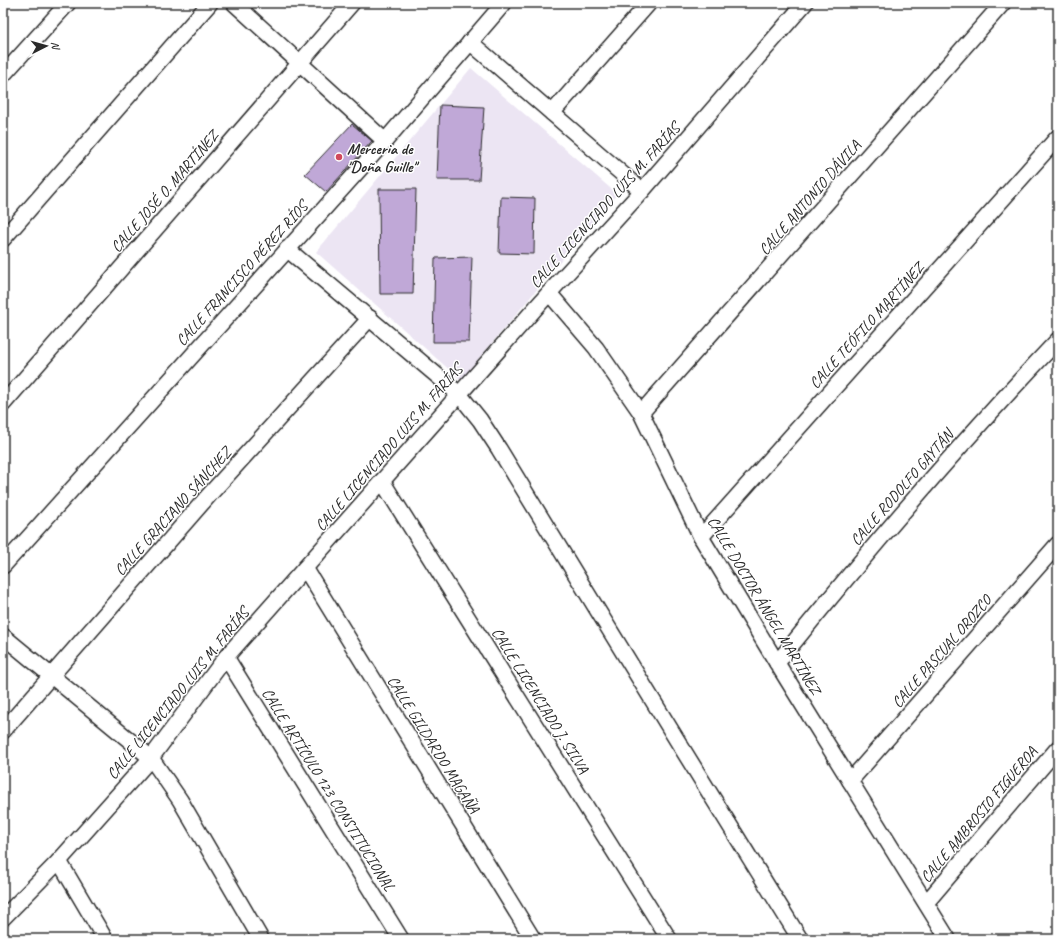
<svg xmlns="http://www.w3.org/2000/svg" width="1061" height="942" font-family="Caveat,sans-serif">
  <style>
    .built { fill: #ece5f3 }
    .building { fill: #c0a8d7; stroke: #2b2b2b }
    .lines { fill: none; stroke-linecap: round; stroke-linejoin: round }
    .minor-casing { stroke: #2b2b2b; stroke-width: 18 }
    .minor { stroke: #fff; stroke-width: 15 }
    .poi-dot { fill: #d1495b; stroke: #fff; stroke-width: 1.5 }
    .labels { text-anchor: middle; stroke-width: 3; stroke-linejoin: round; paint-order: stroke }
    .poi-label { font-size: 16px; font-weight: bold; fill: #2b2b2b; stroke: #fff; text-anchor: start }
    .street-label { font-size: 16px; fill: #2b2b2b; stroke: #fff }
  </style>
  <rect width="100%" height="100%" fill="#fff"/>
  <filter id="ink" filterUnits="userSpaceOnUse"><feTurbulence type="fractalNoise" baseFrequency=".025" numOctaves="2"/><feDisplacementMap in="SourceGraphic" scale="8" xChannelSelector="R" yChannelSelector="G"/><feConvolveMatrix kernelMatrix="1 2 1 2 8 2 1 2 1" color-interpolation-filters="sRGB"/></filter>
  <g filter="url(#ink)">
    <polygon class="built" points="471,68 617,194 461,380 316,252"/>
    <g class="building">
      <polygon points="440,105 484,107 479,180 437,180"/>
      <polygon points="352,124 372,141 326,192 305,174"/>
      <polygon points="379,189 416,189 413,294 380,294"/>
      <polygon points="501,197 535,198 534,254 499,253"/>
      <polygon points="472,257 469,342 433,342 435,258"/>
    </g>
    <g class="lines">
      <g class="minor-casing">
        <g id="minor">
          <polyline points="234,3 385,141"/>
          <polyline points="470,42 642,191"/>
          <polyline points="3,75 68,3"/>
          <polyline points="552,113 649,3"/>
          <polyline points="3,239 210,3"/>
          <polyline points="287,249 459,394 480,420 499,449 680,745 800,939"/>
          <polyline points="549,293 596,348 641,413 701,537 777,663 948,939"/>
          <polyline points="3,404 352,3"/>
          <polyline points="641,413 1003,3"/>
          <polyline points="382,481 669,939"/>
          <polyline points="701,537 1058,137"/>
          <polyline points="3,566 385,141 504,3"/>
          <polyline points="305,568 533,939"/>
          <polyline points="3,636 151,758 180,800 261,939"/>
          <polyline points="226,657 401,939"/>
          <path d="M 777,663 C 867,552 959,444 1058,340"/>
          <polyline points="3,731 210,494 370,318"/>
          <polyline points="850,781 1058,544"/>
          <polyline points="59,861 105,939"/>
          <polyline points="926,903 1058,748"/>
          <polyline points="3,918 59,861 151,758 226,657 549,293 642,191 805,3"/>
        </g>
      </g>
      <use href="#minor" class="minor"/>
    </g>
  </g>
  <circle class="poi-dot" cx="339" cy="157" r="4"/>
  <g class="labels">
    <g class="poi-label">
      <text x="347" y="154">Merceria de<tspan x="347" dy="18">"Doña Guille"</tspan></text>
    </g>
    <g class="street-label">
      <text transform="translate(164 191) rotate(-49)" y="6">CALLE JOSÉ O. MARTÍNEZ</text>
      <text transform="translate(809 197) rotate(-49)" y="6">CALLE ANTONIO DÁVILA</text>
      <text transform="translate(604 205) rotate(-48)" y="6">CALLE LICENCIADO LUIS M. FARÍAS</text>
      <text transform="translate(241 273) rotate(-48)" y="6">CALLE FRANCISCO PÉREZ RÍOS</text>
      <text transform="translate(866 325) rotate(-48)" y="6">CALLE TEÓFILO MARTÍNEZ</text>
      <text transform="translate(388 447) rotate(-49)" y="6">CALLE LICENCIADO LUIS M. FARÍAS</text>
      <text transform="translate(901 487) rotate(-49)" y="6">CALLE RODOLFO GAYTÁN</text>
      <text transform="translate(172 511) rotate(-48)" y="6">CALLE GRACIANO SÁNCHEZ</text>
      <text transform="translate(765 605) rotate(59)" y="6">CALLE DOCTOR ÁNGEL MARTÍNEZ</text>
      <text transform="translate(941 651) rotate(-49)" y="6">CALLE PASCUAL OROZCO</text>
      <text transform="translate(177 693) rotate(-51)" y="6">CALLE LICENCIADO LUIS M. FARÍAS</text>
      <text transform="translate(541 700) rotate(58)" y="6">CALLE LICENCIADO J. SILVA</text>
      <text transform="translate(434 744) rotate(58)" y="6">CALLE GILDARDO MAGAÑA</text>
      <text transform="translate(329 789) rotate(58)" y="6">CALLE ARTÍCULO 123 CONSTITUCIONAL</text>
      <text transform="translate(978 814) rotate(-50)" y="6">CALLE AMBROSIO FIGUEROA</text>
    </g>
  </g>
  <rect width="1061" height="942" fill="none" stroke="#fff" stroke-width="16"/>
  <rect x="8" y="8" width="1045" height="926" fill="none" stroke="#2b2b2b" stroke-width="1.5" filter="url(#ink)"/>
  <g transform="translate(46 46) rotate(84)" stroke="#ffffff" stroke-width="3" paint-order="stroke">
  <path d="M0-3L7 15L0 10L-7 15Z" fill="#2b2b2b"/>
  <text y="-6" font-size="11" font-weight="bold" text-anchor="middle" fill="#2b2b2b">N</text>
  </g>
</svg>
